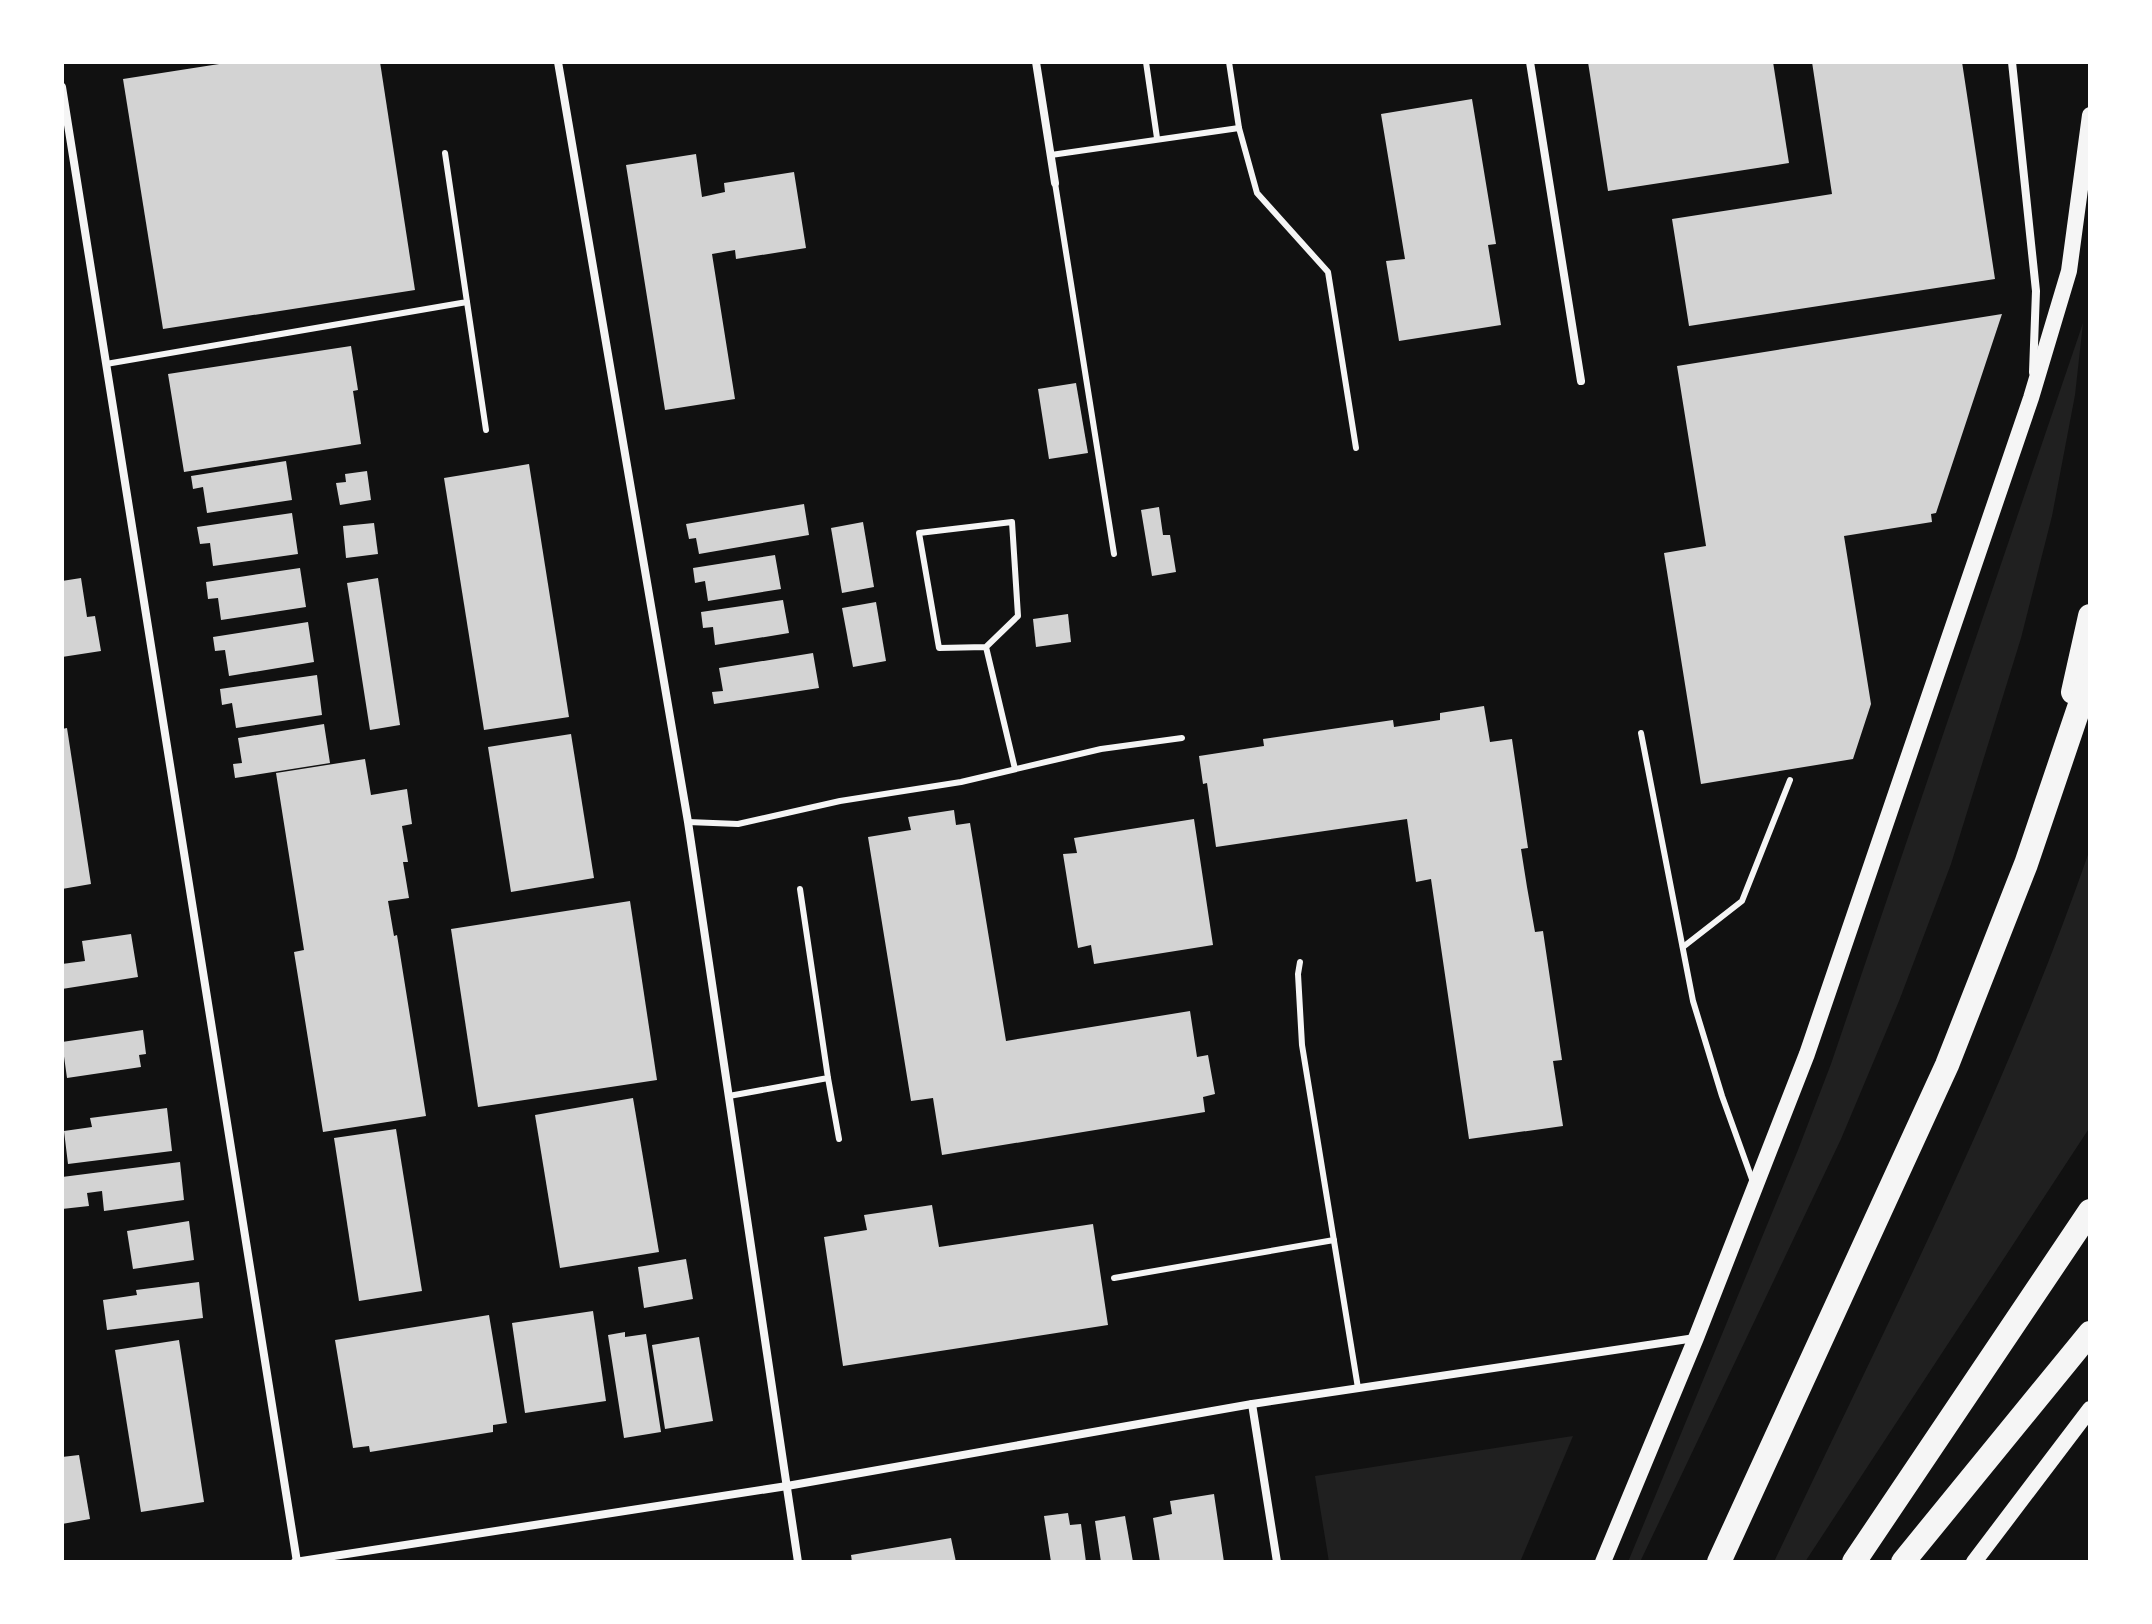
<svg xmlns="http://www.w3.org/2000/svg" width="2152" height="1624" font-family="Montserrat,sans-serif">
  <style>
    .green { fill: #202020 }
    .building { fill: #d3d3d3 }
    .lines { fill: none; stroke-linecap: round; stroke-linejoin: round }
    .service { stroke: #f5f5f5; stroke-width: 6 }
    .minor { stroke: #f5f5f5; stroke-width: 8 }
    .secondary { stroke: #f5f5f5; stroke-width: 16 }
    .motorway { stroke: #f5f5f5; stroke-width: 24 }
  </style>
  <rect width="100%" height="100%" fill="#111"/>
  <g class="green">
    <polygon points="2083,323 2075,395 2052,516 2021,638 1951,864 1899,1001 1841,1139 1640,1562 1628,1562 1798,1150 1831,1064"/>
    <path d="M 2090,849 L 2090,1127 L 1805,1562 L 1774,1562 C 1885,1327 2005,1095 2090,849 Z"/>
    <polygon points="1573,1436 1520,1562 1329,1562 1315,1476"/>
  </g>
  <g class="building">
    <polygon points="232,62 380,62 415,290 163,329 123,79"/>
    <polygon points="1588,62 1773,62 1789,163 1608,191"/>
    <polygon points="1812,62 1962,62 1995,279 1689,326 1672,219 1832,194"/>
    <polygon points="1472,99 1496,244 1488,245 1501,325 1399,341 1386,261 1405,259 1381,114"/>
    <polygon points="696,154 702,197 725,192 724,183 794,172 806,248 736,259 735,250 712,254 735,399 665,410 626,165"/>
    <polygon points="2002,314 1936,513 1931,514 1932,522 1844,536 1871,704 1853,759 1701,784 1664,553 1706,546 1677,366"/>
    <polygon points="351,346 358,390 353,391 361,444 184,472 168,374"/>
    <polygon points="1076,383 1088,453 1049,459 1038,389"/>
    <polygon points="286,461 292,500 207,513 203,487 193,489 191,476"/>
    <polygon points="529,464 569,717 484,730 444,478"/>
    <polygon points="367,471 371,500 340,505 336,483 346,482 345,474"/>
    <polygon points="804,504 809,535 699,554 696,538 689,539 686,524"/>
    <polygon points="1159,507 1163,535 1170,535 1176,572 1152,576 1141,510"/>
    <polygon points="292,513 298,554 213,566 210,543 200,544 197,527"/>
    <polygon points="863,522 874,587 842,593 831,528"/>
    <polygon points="374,523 378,554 346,558 343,526"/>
    <polygon points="775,555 781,589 708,601 705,581 695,583 693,568"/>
    <polygon points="300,568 306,607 221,620 218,598 208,599 206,582"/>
    <polygon points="81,578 87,617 95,616 101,651 62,657 62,581"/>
    <polygon points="378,578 400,725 370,730 347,583"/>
    <polygon points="783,600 789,633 715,645 713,627 703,628 701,612"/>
    <polygon points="876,602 886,661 853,667 842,608"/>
    <polygon points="1068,614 1071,642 1036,647 1033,619"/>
    <polygon points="308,622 314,662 229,676 225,650 215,651 213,637"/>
    <polygon points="813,653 819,688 714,704 712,692 723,691 719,668"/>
    <polygon points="317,675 322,715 236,728 232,703 222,705 220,689"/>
    <polygon points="1484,706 1490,742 1512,739 1528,848 1521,849 1527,887 1535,932 1543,931 1562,1060 1553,1061 1563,1126 1469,1139 1431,879 1416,882 1407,819 1216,847 1207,783 1203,784 1199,756 1264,746 1263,739 1393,720 1394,727 1440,720 1440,713"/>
    <polygon points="324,724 330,763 235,778 233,764 242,763 238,738"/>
    <polygon points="67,728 91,884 62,889 62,729"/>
    <polygon points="571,734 594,878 511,892 488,747"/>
    <polygon points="365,759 371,795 407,789 412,824 402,826 408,862 403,862 409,898 388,901 394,936 397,935 426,1116 323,1132 294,952 304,950 276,773"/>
    <polygon points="954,810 956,825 970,823 1006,1041 1190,1011 1197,1057 1208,1055 1215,1094 1203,1097 1205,1112 942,1155 933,1098 911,1101 868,837 911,830 908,817"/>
    <polygon points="1194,819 1213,945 1094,964 1091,945 1078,948 1063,854 1077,853 1074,838"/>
    <polygon points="630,901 657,1080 478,1107 451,929"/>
    <polygon points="131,934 138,977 62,989 62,964 85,961 82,941"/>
    <polygon points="143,1030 146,1054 139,1055 141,1067 67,1078 62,1042"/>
    <polygon points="633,1098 659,1252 560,1268 535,1115"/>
    <polygon points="167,1108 172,1151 68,1164 64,1131 92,1127 90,1118"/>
    <polygon points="396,1129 422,1291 359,1301 334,1138"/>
    <polygon points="180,1162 184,1200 104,1211 102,1191 87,1193 89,1206 62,1209 62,1177"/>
    <polygon points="932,1205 939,1247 1093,1224 1108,1325 843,1366 824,1237 867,1230 864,1215"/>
    <polygon points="189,1221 194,1260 133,1269 127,1231"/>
    <polygon points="686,1259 693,1299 644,1308 638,1267"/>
    <polygon points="199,1282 203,1318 107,1330 103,1300 137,1295 136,1290"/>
    <polygon points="593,1311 606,1401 525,1413 512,1323"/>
    <polygon points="489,1315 507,1423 493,1425 493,1432 370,1452 369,1446 353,1448 335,1340"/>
    <polygon points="625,1332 625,1337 646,1334 661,1432 624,1438 608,1335"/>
    <polygon points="699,1337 713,1421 665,1429 652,1345"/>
    <polygon points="179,1340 204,1502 141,1512 115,1350"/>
    <polygon points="79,1455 90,1519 62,1524 62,1457"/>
    <polygon points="1214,1494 1224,1562 1160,1562 1153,1518 1172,1514 1170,1501"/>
    <polygon points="1068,1513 1070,1525 1081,1524 1086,1562 1051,1562 1044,1516"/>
    <polygon points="1125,1516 1133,1562 1101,1562 1095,1521"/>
    <polygon points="951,1538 956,1562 852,1562 851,1555"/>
  </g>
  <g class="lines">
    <g class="service">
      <polyline points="1146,62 1157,138"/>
      <polyline points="1229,62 1239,128"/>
      <polyline points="1051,155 1239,128 1257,193 1328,272 1356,448"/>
      <polyline points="1055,183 1114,554"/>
      <polyline points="467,302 486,430"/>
      <polyline points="106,364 467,302 445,153"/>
      <polyline points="986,647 1018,616 1012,522 919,533 939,648 986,647 1015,769"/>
      <polyline points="1641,733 1693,1001 1722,1096 1753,1182"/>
      <polyline points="688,822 738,824 840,801 961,782 1101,749 1182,738"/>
      <polyline points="1683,947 1742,901 1790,780"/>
      <polyline points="1300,962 1298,974 1302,1045 1358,1388"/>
      <polyline points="828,1078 839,1139"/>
      <polyline points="729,1096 828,1078 800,889"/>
      <polyline points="1114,1278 1334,1240"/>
    </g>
    <g class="minor">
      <polyline points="558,62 688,822 798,1562"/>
      <polyline points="1036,62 1055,183"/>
      <polyline points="1530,62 1581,381"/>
      <polyline points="2012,62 2036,291 2033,372"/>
      <polyline points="62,87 297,1562"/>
      <polyline points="1252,1404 1277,1562"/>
      <polyline points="295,1562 787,1486 1252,1404 1695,1338"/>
    </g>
    <g class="secondary">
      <polyline points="1603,1562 1696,1338 1807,1054 2031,398 2069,271 2090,115"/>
      <polyline points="1974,1562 2090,1409"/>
    </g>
    <g class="motorway">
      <polyline points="2073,692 2090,616"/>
      <polyline points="1719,1562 1947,1065 2026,864 2090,675"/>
      <polyline points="1854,1562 2090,1211"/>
      <polyline points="1903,1562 2090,1333"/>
    </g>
  </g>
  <rect width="2152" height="1624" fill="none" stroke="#ffffff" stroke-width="128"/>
</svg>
